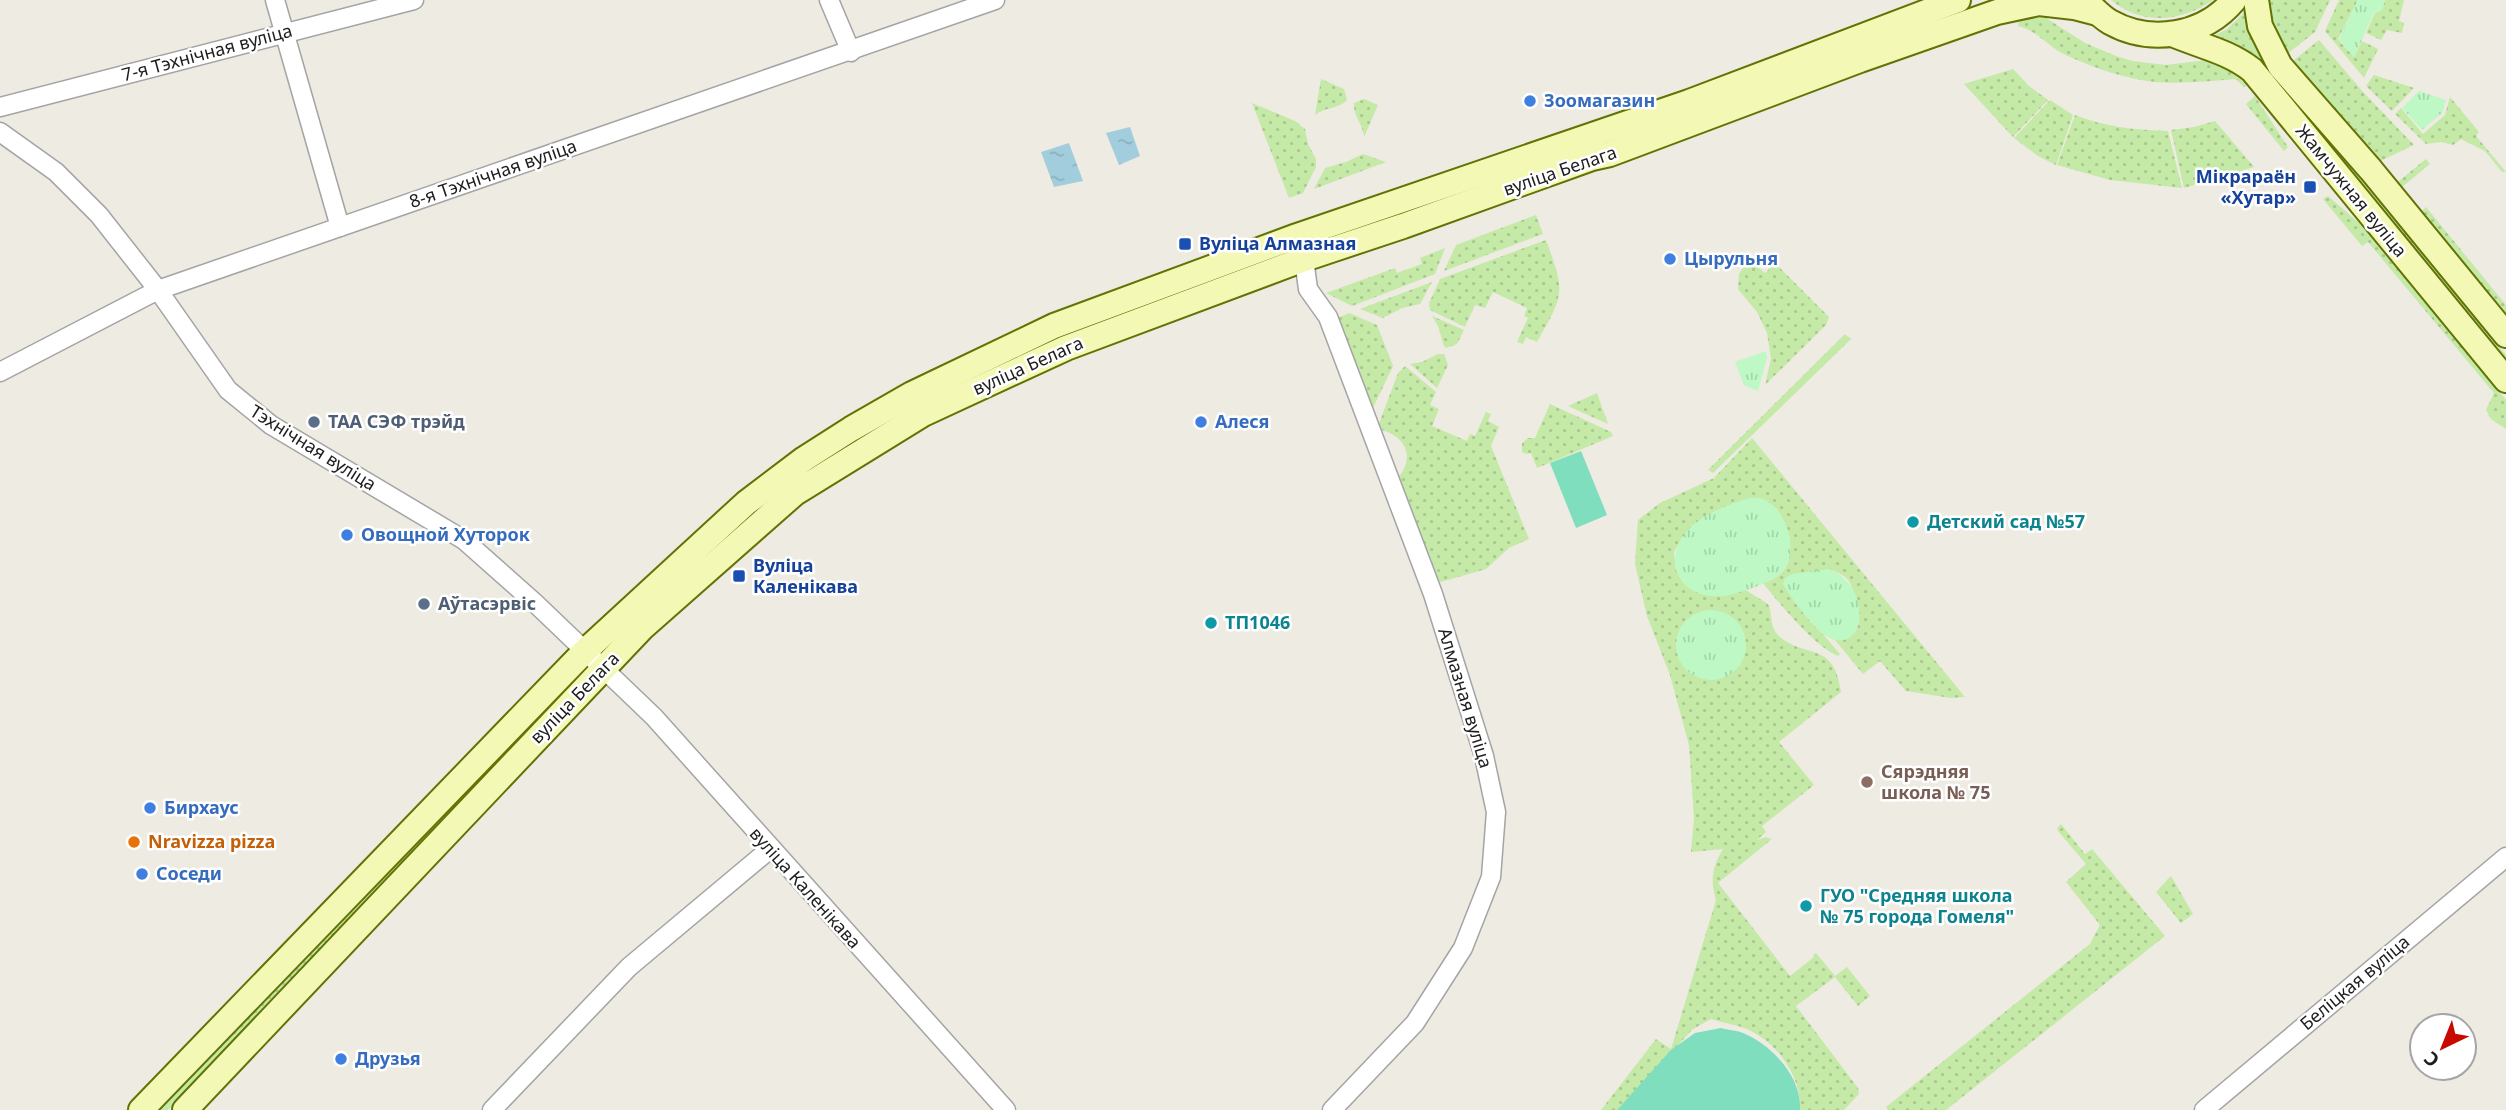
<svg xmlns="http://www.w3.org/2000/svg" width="2506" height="1110" font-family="'Noto Sans',sans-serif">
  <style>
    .grass { fill: url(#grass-dots) }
    .park { fill: url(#park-tufts) }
    .pitch { fill: #7fdebe }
    .water { fill: url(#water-ripples) }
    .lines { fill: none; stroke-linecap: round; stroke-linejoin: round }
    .street-casing { stroke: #a4a4a4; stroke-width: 21 }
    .secondary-casing { stroke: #627304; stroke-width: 28 }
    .street { stroke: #fff; stroke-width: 18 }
    .secondary { stroke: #f3f9b5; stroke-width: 24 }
    .shop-dot { fill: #3f7fe0; stroke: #fff; stroke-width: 2.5 }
    .transit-dot { fill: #1a4fb4; stroke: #fff; stroke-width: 2.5 }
    .service-dot { fill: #5c6f8a; stroke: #fff; stroke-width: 2.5 }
    .culture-dot { fill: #0f9aa8; stroke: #fff; stroke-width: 2.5 }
    .education-dot { fill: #8d6e63; stroke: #fff; stroke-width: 2.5 }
    .food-dot { fill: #e8710a; stroke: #fff; stroke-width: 2.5 }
    .labels { text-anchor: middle; stroke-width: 5; stroke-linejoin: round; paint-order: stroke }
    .street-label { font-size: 18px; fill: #1d1d1d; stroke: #fff }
    .shop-label { font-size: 18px; font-weight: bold; fill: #366cbe; stroke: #fff; text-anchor: start }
    .transit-label { font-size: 18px; font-weight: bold; fill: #164399; stroke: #fff; text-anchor: start }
    .service-label { font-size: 18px; font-weight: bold; fill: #4e5e75; stroke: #fff; text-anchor: start }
    .culture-label { font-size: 18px; font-weight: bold; fill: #0d838f; stroke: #fff; text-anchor: start }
    .education-label { font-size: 18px; font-weight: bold; fill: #785e54; stroke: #fff; text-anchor: start }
    .food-label { font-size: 18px; font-weight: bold; fill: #c56008; stroke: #fff; text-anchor: start }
  </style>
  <defs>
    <pattern id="grass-dots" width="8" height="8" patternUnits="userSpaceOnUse" patternTransform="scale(1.75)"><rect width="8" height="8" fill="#c5e9a7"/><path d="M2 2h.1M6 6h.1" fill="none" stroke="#a9c78f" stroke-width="1.8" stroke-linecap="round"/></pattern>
    <pattern id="park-tufts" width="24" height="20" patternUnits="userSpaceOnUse" patternTransform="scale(1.75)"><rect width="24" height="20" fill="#bef9c5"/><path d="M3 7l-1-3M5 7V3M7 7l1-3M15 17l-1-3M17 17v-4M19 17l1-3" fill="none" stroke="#a3d5a9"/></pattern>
    <pattern id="water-ripples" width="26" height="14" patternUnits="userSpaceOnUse" patternTransform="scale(1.75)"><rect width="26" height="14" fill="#a2cddc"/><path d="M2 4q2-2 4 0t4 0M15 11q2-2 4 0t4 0" fill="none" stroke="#8bb0bc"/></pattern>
  </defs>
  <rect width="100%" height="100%" fill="#eeebe2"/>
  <g class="grass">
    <path d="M 2111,0 L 2213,0 C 2181,22 2142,26 2111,0 Z"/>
    <polygon points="2270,0 2330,0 2315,32 2287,54 2267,14"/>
    <polygon points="2339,0 2358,0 2338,39 2354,57 2362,41 2378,49 2364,78 2325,31"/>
    <polygon points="2385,0 2404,0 2399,21 2404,23 2402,33 2387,30 2381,40 2366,33 2375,13 2382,10"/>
    <path d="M 2249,8 C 2250,34 2256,44 2270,66 L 2263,72 L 2243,50 L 2214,36 L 2227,29 Z"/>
    <path d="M 2033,15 L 2043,16 L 2085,43 L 2116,56 L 2132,61 L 2166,65 L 2207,60 L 2237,74 L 2248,85 L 2244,87 L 2236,79 C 2209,81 2182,84 2155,82 C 2125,79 2095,68 2068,56 C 2049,48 2037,30 2018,26 L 2019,19 Z"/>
    <polygon points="2319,40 2363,92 2414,145 2376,163 2293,61"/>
    <polygon points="2013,69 2029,86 2048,100 2013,137 1964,84"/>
    <polygon points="2277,75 2506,355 2506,367 2271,80"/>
    <polygon points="2374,75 2414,88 2392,111 2366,86"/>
    <path d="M 1321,79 L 1344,89 L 1347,100 C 1339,109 1325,107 1315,115 Z"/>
    <polygon points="2255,96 2288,147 2284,151 2246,104"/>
    <polygon points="2450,97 2479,132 2476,136 2506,172 2502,172 2485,151 2461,139 2453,145 2441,142 2426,144 2395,114 2401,108 2423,134 2445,115"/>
    <path d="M 1364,99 L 1378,105 L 1364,137 C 1363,124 1353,116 1354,103 Z"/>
    <polygon points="2050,100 2073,115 2056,165 2038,156 2014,138"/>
    <polygon points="1252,103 1295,121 1305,129 1308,144 1316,159 1316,167 1303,193 1289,198"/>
    <path d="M 2075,115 C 2105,127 2136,130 2168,131 L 2182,188 L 2110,180 L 2057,165 Z"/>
    <polygon points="2215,121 2254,167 2184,188 2171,130 2194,127"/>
    <polygon points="1363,154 1386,162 1314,189 1325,168 1346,162"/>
    <polygon points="2426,159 2430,164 2402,187 2422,211 2426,207 2506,305 2506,318 2394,185"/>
    <polygon points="2328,196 2359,223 2506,400 2506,429 2491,419 2486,410 2494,393 2368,242 2362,246 2323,199"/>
    <polygon points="1536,215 1543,234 1444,271 1456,245"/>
    <path d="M 1546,240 C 1565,292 1565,293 1537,342 L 1526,337 L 1523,344 L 1517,342 L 1528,318 L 1524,316 L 1527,308 L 1493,292 L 1485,308 L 1475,305 L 1465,327 L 1430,310 L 1429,303 L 1440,279 Z"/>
    <polygon points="1445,248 1435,274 1352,306 1326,293 1395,268 1397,273 1422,264 1420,258"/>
    <polygon points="1749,259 1765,273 1775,263 1829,317 1826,325 1765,385 1771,359 1767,333 1757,312 1738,289 1739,274"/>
    <polygon points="1432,282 1420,304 1402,308 1383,318 1360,309"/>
    <polygon points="1349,313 1377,325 1393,366 1371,412 1335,319"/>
    <polygon points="1432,316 1464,330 1457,344 1446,348 1444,346 1438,326"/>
    <polygon points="1845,334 1851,339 1713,473 1708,470"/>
    <polygon points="1438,354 1444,354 1448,365 1437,388 1410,364 1422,362"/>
    <path d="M 1405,366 L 1436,392 L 1430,405 L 1439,409 L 1432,426 L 1467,441 L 1470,434 L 1475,436 L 1486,412 L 1491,414 L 1488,421 L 1499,427 L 1491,446 L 1529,539 L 1509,548 L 1486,569 L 1437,583 L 1397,479 C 1417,457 1405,434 1377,429 L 1398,373 Z"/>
    <polygon points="1597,393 1608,424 1568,406"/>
    <polygon points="1550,404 1611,432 1613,436 1537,468 1531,453 1526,454 1522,452 1522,443 1528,438 1535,438"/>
    <path d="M 1752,438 L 1965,697 L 1951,698 L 1906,691 L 1880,661 L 1863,674 L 1835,640 C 1864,638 1860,619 1854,598 C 1853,592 1852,586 1849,581 C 1843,574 1837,572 1829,569 L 1815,625 L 1840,654 L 1838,656 C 1815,647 1779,603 1763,583 C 1803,571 1790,535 1776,508 L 1683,536 L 1674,552 L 1676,571 L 1722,596 L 1744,589 L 1768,604 C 1773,615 1769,626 1778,635 C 1804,660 1834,639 1841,692 L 1779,742 L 1814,785 L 1762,826 L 1766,832 L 1757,840 L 1766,837 L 1772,839 L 1718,883 L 1790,976 L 1814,957 L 1813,955 L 1816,953 L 1835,976 L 1847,967 L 1870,996 L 1858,1006 L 1835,977 L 1796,1006 L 1858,1088 L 1859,1094 L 1844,1110 L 1800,1110 C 1802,1076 1776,1040 1744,1028 C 1734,1024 1722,1023 1711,1019 L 1693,1029 L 1617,1110 L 1601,1110 L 1656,1039 L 1671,1049 L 1716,900 C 1710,880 1712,867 1723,849 L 1691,852 L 1694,818 L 1689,745 L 1670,675 L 1647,616 L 1635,564 L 1638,520 L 1660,503 L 1714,478 Z"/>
    <polygon points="547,708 168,1110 150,1110"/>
    <polygon points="2061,824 2085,854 2092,849 2165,936 1946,1110 1888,1110 1886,1107 2090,944 2100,925 2066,882 2086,864 2058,831 2057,828"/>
    <polygon points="2171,876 2193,914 2181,923 2156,892"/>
  </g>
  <g class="park">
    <polygon points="2358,0 2385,0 2382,10 2374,13 2354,57 2339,39"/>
    <polygon points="2419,91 2446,100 2442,113 2422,130 2402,108"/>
    <polygon points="1766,351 1767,358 1758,391 1744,385 1735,362"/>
    <path d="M 1749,498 C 1755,498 1760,497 1765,500 C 1788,512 1800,553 1781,573 C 1771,583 1735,595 1722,596 C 1677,600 1659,556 1692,526 C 1707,512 1731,504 1749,498 Z"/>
    <path d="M 1829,569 C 1868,583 1869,646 1835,640 C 1817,636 1792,599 1783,584 L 1785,578 L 1793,574 Z"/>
    <circle cx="1711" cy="645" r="35"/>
  </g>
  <g class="pitch">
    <polygon points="1581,451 1607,515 1576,528 1550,463"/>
    <path d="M 1721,1028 C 1728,1030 1736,1030 1743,1033 C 1772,1045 1802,1077 1800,1110 L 1617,1110 L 1671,1050 L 1695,1033 Z"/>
  </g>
  <g class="water">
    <polygon points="1130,127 1140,156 1119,165 1106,133"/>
    <polygon points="1069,143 1083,181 1054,187 1041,152"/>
  </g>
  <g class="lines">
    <g class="street-casing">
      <g id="street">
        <polyline points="275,0 340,227"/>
        <polyline points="829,0 851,52"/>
        <polyline points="0,107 414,0"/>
        <polyline points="0,132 56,172 99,215 158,290 228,390 271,425 464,540 535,603 654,717 1006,1110"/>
        <polyline points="1304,259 1308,289 1328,317 1433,594 1484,756 1496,812 1491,877 1463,948 1415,1023 1332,1110"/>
        <polyline points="0,372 158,290 995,0"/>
        <polyline points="492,1110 629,967 770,849"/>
        <polyline points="2204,1110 2506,857"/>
      </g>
    </g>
    <g class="secondary-casing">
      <g id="secondary">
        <path d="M 2085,0 C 2093,8 2101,17 2110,22 C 2151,45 2204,36 2234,0"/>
        <polyline points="2256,0 2260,26 2280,66 2371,170 2506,335"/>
        <path d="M 2172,34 C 2200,46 2228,51 2252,70 L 2506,380"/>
        <polyline points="141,1110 584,652 746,503 804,459 851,429 912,394 1054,326 1297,236 1689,102 1958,0"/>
        <polyline points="185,1110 642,628 795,493 923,414 1066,348 1304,259 1403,226 1592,158 1610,154 1860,60 1997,12 2039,3 2074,7 2097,13"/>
      </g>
    </g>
    <use href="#street" class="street"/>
    <use href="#secondary" class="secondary"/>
  </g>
  <g class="shop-dot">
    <circle cx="1530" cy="101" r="7"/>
    <circle cx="1670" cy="259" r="7"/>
    <circle cx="1201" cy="422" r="7"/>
    <circle cx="347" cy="535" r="7"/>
    <circle cx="150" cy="808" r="7"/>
    <circle cx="142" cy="874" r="7"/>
    <circle cx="341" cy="1059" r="7"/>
  </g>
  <g class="transit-dot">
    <rect x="2303" y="180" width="14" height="14" rx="3.5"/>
    <rect x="1178" y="237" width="14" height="14" rx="3.5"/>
    <rect x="732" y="569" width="14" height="14" rx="3.5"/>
  </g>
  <g class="service-dot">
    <circle cx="314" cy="422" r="7"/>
    <circle cx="424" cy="604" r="7"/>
  </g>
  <g class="culture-dot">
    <circle cx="1913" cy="522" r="7"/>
    <circle cx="1211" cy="623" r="7"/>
    <circle cx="1806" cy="906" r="7"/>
  </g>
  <circle class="education-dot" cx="1867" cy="782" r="7"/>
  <circle class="food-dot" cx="134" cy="842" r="7"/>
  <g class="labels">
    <g class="street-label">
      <text transform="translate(207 53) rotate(-15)" y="6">7-я Тэхнічная вуліца</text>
      <text transform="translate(1560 171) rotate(-19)" y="6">вуліца Белага</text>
      <text transform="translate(493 174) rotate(-19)" y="6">8-я Тэхнічная вуліца</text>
      <text transform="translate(2351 191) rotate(51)" y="6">Жамчужная вуліца</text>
      <text transform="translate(1028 366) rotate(-24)" y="6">вуліца Белага</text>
      <text transform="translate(313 448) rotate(32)" y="6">Тэхнічная вуліца</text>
      <text transform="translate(575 698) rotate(-46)" y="6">вуліца Белага</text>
      <text transform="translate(1465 698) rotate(73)" y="6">Алмазная вуліца</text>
      <text transform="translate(805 888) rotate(48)" y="6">вуліца Каленікава</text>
      <text transform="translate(2355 983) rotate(-40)" y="6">Беліцкая вуліца</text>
    </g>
    <g class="shop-label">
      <text x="1544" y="107">Зоомагазин</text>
      <text x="1684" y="265">Цырульня</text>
      <text x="1215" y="428">Алеся</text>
      <text x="361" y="541">Овощной Хуторок</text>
      <text x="164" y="814">Бирхаус</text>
      <text x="156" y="880">Соседи</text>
      <text x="355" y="1065">Друзья</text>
    </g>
    <g class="transit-label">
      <text x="2296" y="183" text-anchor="end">Мікрараён<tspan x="2296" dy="21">«Хутар»</tspan></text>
      <text x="1199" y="250">Вуліца Алмазная</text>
      <text x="753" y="572">Вуліца<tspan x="753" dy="21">Каленікава</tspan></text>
    </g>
    <g class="service-label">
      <text x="328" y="428">ТАА СЭФ трэйд</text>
      <text x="438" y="610">Аўтасэрвіс</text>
    </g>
    <g class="culture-label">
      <text x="1927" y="528">Детский сад №57</text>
      <text x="1225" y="629">ТП1046</text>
      <text x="1820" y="902">ГУО "Средняя школа<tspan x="1820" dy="21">№ 75 города Гомеля"</tspan></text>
    </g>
    <g class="education-label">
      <text x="1881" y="778">Сярэдняя<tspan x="1881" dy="21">школа № 75</tspan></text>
    </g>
    <g class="food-label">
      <text x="148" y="848">Nravizza pizza</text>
    </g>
  </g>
  <g transform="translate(2443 1047) rotate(223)"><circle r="33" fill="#ffffff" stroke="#a5a5a5" stroke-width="2"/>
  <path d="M0-5L12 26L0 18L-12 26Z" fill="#c90900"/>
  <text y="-10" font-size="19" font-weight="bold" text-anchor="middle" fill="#1d1d1d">С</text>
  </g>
</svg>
